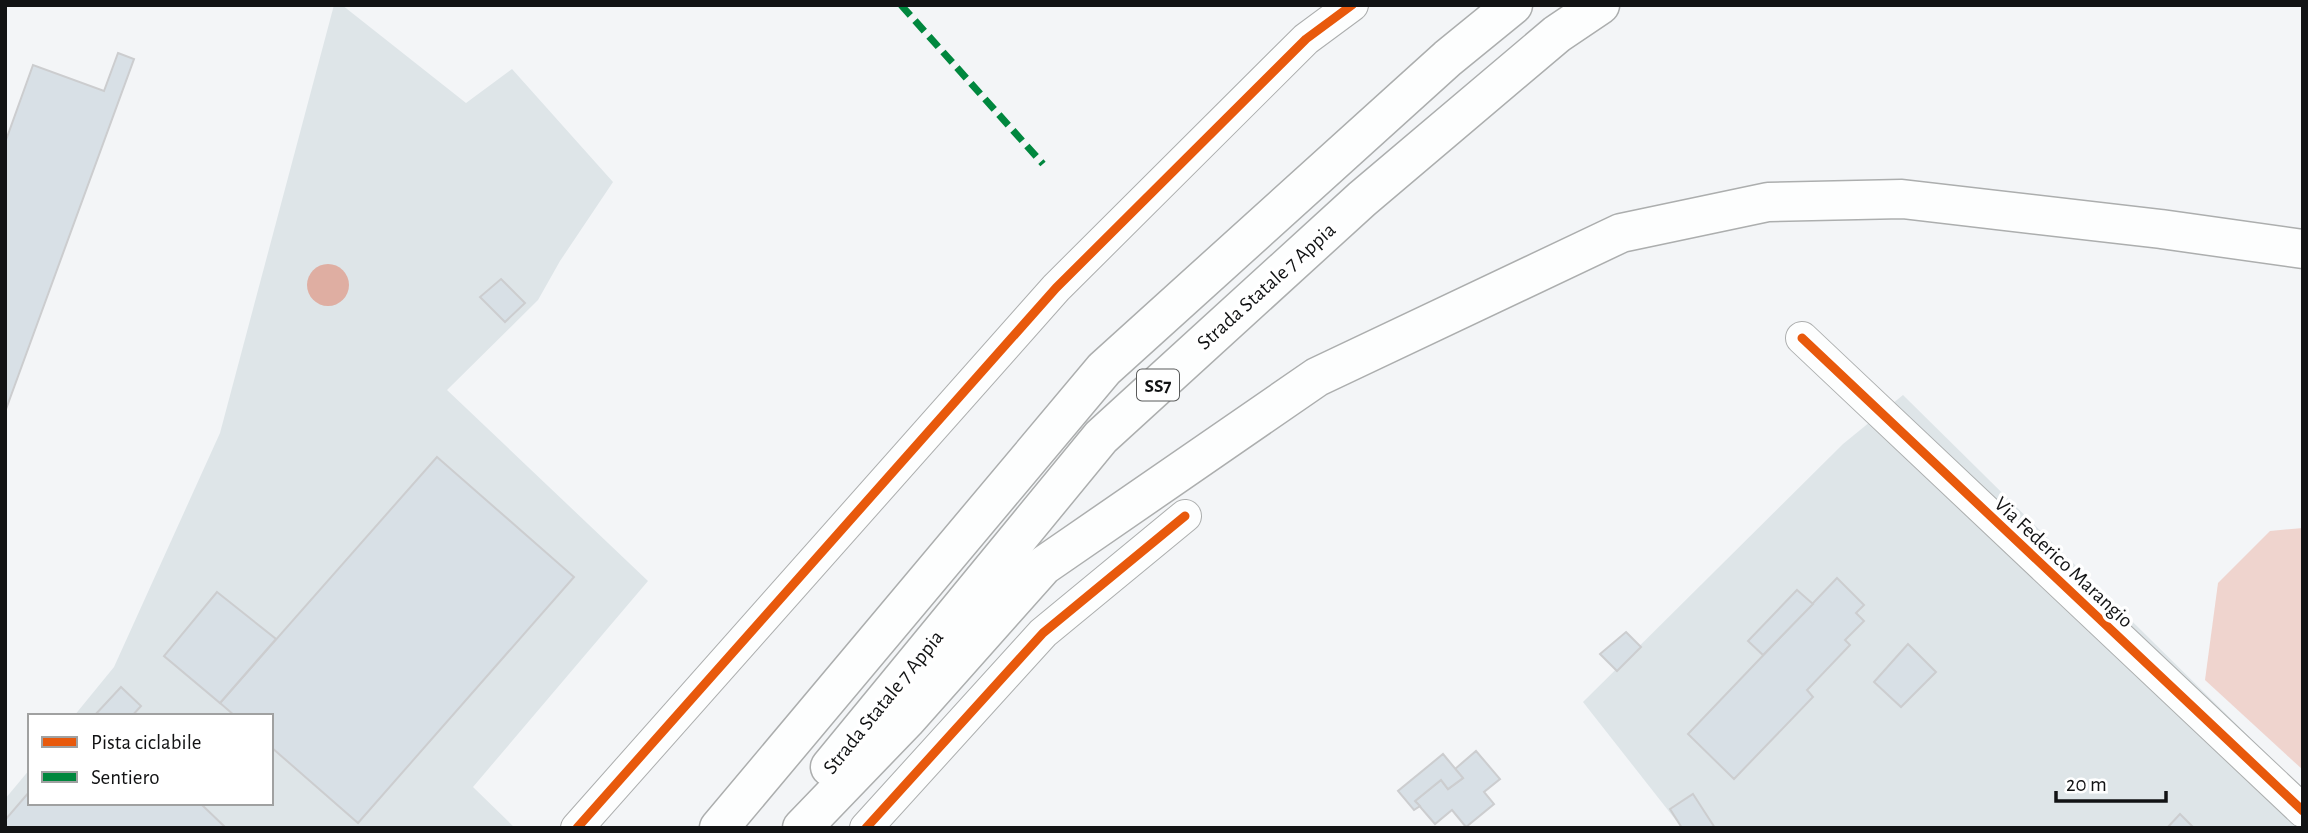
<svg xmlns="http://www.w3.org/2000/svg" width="2308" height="833" font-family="'Alegreya Sans',sans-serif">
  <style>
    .built { fill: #dee5e8 }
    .green { fill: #efd4ce }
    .water { fill: #dfaea2 }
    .building { fill: #d8e0e6; stroke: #cccdcf; stroke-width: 2 }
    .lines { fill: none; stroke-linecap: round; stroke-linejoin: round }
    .minor-casing { stroke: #acaeae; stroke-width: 34 }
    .trunk-casing { stroke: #acaeae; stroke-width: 41 }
    .minor { stroke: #fdfefe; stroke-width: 32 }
    .trunk { stroke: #fdfefe; stroke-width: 38 }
    .quiet { stroke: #00873e; stroke-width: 7; stroke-dasharray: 14 7; stroke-linecap: butt }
    .cycleway-casing { stroke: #fff; stroke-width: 13 }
    .cycleway { stroke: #e8590c; stroke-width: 9 }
    .labels { text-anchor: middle; stroke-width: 7; stroke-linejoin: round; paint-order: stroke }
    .shield { fill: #fff; stroke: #595a5a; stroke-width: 2 }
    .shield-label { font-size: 19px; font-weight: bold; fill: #121314 }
    .street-label { font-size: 21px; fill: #121314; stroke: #fff }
  </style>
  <rect width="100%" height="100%" fill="#f3f5f7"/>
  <g class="built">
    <polygon points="334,5 342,5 466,103 512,69 613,182 560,261 538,300 447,390 648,581 473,787 515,828 5,828 5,799 30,769 30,803 271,803 271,716 74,716 114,667 220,433"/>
    <polygon points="1903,395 2303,790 2303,828 1682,828 1583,702 1843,444"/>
  </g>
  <polygon class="green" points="2303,528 2303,770 2205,680 2218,583 2270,531"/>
  <circle class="water" cx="328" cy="285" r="21"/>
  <g class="building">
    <polygon points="118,53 134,59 5,412 5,143 33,65 104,91"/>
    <polygon points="501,279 525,303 505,322 480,297"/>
    <polygon points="437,457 574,577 358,823 271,747 271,716 235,716 220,703"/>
    <polygon points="1837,578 1864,605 1856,613 1864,621 1845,640 1850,645 1807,690 1813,697 1734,779 1688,734"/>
    <polygon points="1797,590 1813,604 1763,655 1748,641"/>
    <polygon points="217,592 276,639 220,703 164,656"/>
    <polygon points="1626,632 1641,647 1617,671 1600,654"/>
    <polygon points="1908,644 1936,672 1901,707 1874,682"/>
    <polygon points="121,687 141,706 132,716 94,716"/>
    <polygon points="1476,751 1500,779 1484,792 1494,804 1466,827 1452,810 1435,824 1415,801 1441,780 1448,789 1463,778 1455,769"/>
    <polygon points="1443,754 1463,778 1448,789 1441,780 1415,801 1420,806 1414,810 1398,791"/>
    <polygon points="30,791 30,803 200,803 226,828 5,828 5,820"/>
    <polygon points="1693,794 1715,828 1682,828 1670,809"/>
    <polygon points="2180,814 2194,828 2167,828"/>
  </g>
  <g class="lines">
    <g class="minor-casing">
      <g id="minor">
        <polyline points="1802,338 2303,811"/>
        <polyline points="577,828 1056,288 1306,39 1352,5"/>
        <polyline points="866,828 1043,633 1185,516"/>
      </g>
    </g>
    <g class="trunk-casing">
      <g id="trunk">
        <polyline points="830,767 1101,437 1362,199 1557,34 1600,5"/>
        <polyline points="719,828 1104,369 1448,58 1513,5"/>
        <polyline points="802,828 906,720 1043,566 1317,377 1621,233 1768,202 1902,199 2161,229 2303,249"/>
      </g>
    </g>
    <use href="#minor" class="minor"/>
    <use href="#trunk" class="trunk"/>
    <polyline class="quiet" points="901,5 1043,164"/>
    <g class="cycleway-casing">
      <g id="cycleway">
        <polyline points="1802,338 2303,811"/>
        <polyline points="577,828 1056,288 1306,39 1352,5"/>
        <polyline points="866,828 1043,633 1185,516"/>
      </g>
    </g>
    <use href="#cycleway" class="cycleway"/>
  </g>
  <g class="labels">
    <rect class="shield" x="1137" y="369.5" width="42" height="31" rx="5"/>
    <g class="shield-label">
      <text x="1158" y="392">SS7</text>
    </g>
    <g class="street-label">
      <text transform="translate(1266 286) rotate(-42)" y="7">Strada Statale 7 Appia</text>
      <text transform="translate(2064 562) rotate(43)" y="7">Via Federico Marangio</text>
      <text transform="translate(883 702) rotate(-51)" y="7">Strada Statale 7 Appia</text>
    </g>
  </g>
  <rect width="2308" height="833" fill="none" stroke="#121314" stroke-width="14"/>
  <rect x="28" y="714" width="245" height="91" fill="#ffffff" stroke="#a0a1a1" stroke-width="2"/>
  <rect x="42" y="737" width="35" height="10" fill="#e8590c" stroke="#a0a1a1" stroke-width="2"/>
  <text x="91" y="749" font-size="21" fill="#121314">Pista ciclabile</text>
  <rect x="42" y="772" width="35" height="10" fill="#00873e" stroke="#a0a1a1" stroke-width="2"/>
  <text x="91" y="784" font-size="21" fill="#121314">Sentiero</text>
  <path d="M2056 791v10h110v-10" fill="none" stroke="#121314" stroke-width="3.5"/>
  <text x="2066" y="791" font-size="21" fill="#121314" stroke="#ffffff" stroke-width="5" paint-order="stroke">20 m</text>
</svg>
